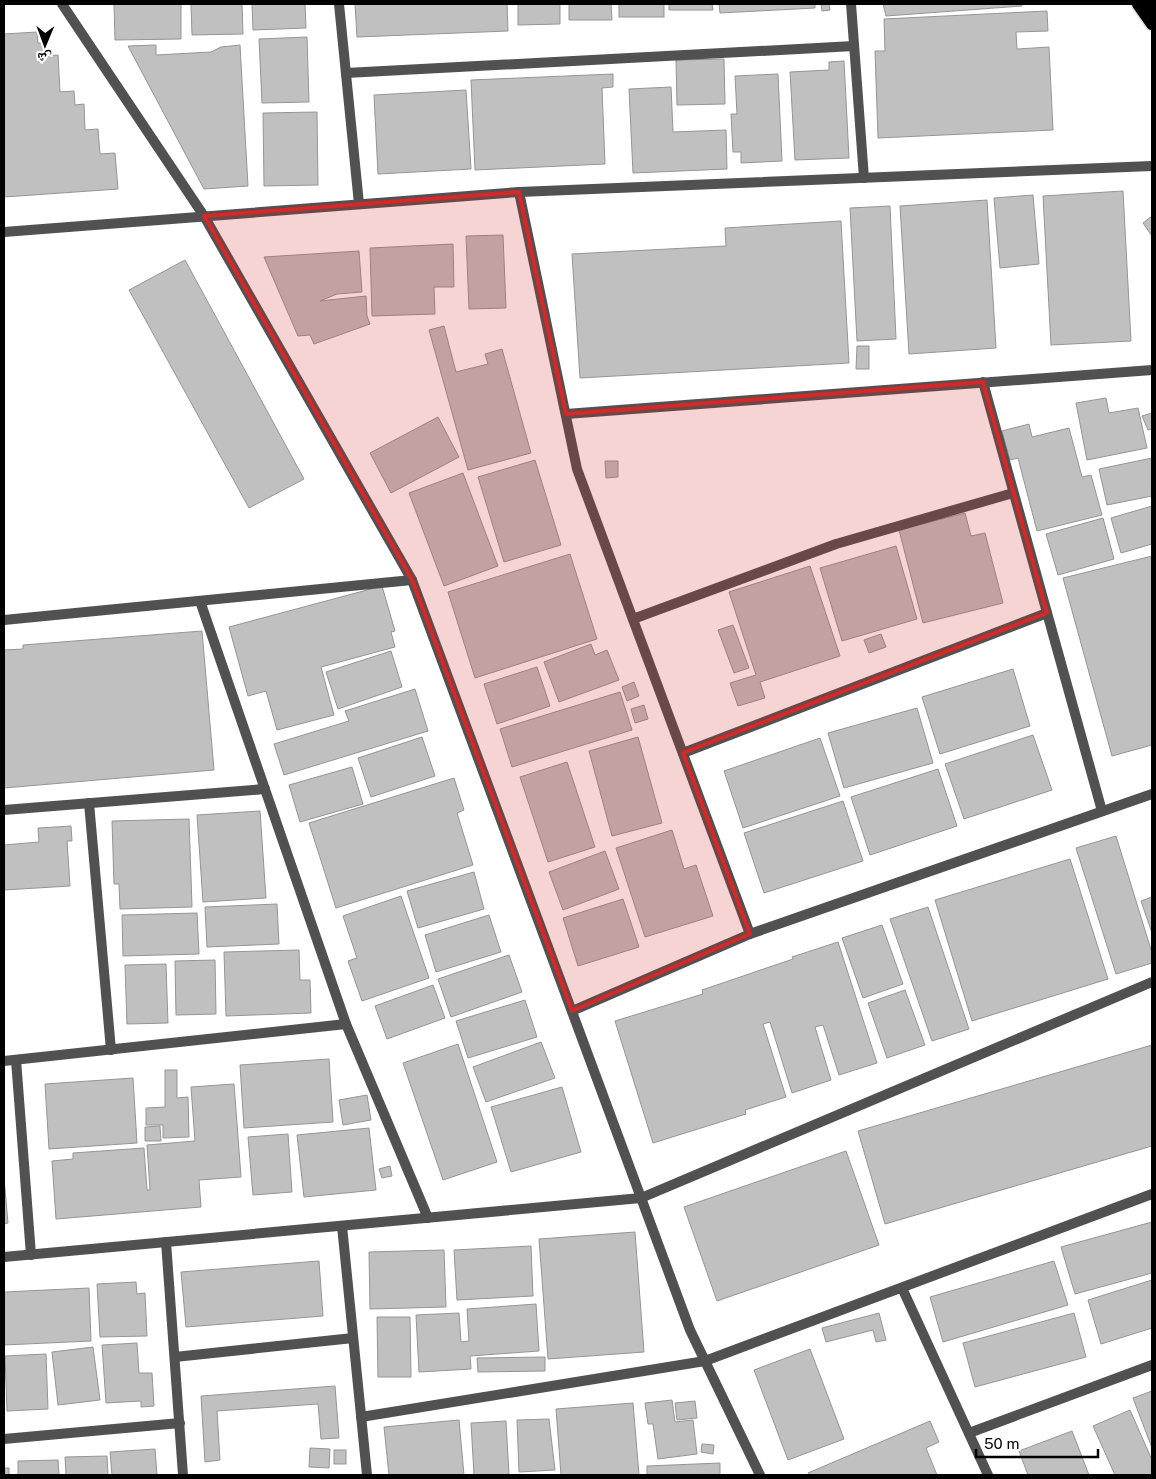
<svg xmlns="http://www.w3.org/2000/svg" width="1156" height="1479" font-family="'Public Sans','Noto Naskh Arabic',sans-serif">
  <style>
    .building { fill: #c0c0c0; stroke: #959595 }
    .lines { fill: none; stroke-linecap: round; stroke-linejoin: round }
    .primary-casing { stroke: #dbdbdb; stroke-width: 15 }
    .motorway-casing { stroke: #dbdbdb; stroke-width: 18 }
    .minor { stroke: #515151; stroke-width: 10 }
    .tertiary { stroke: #515151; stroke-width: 10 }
    .primary { stroke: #000; stroke-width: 12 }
    .motorway { stroke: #000; stroke-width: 15 }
    .marked { fill: #d62828; fill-opacity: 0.2; stroke: #d62828; stroke-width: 4; stroke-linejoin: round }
  </style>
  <rect width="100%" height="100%" fill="#fff"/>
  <g class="building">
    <polygon points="114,4 181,4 181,39 115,40"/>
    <polygon points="191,4 242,4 243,34 192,35"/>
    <polygon points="252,4 305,4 306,28 253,30"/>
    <polygon points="355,4 507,4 508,31 357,37"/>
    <polygon points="518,4 560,4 560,24 518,25"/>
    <polygon points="569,4 611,4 612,20 569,20"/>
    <rect x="619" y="4" width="45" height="13"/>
    <polygon points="669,4 712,4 713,10 669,10"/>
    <polygon points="719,4 815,4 815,8 720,13"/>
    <polygon points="821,4 829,4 830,10 822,11"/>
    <polygon points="883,4 1021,4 1022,6 886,16"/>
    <polygon points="1047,11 1048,31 1016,32 1017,49 1049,47 1053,130 878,138 875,51 885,51 884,19"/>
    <polygon points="37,32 38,43 45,43 46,56 58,55 60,92 74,91 75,105 84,104 85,130 98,129 100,154 115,153 118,189 4,197 4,34"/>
    <polygon points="307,37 309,102 262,103 259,39"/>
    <polygon points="156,45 156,55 211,52 221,47 240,45 248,186 204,189 128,46"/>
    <polygon points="724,59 725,104 677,105 676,60"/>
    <polygon points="844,61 849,158 795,160 790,72 829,70 829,62"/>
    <polygon points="613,74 613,87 602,88 605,164 475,170 471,80"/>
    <polygon points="778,74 782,161 741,163 741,152 733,152 731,114 737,114 735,76"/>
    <polygon points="671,87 673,132 726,130 727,169 633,173 629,89"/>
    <polygon points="466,90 471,169 378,174 374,95"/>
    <polygon points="317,112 318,185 264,186 263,113"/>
    <polygon points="1123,191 1131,341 1051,345 1043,196"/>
    <polygon points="1033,195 1039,264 1000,268 994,198"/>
    <polygon points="987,200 996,348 909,354 900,206"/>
    <polygon points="890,206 896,339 857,341 850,208"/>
    <polygon points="1152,216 1152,236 1143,223"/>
    <polygon points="841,221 849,363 580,378 572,254 726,246 725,228"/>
    <polygon points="503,235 506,308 469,309 466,236"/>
    <polygon points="453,244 454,287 434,287 435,314 372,316 370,248"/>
    <polygon points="359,251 362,292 337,294 320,301 366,296 367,316 370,324 314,344 310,335 298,336 264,257"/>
    <polygon points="185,260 304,479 249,508 129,290"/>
    <polygon points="444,326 456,372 488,364 485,354 502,349 531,453 468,470 429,330"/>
    <polygon points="857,346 869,346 869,369 856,369"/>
    <polygon points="1106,398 1109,413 1138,408 1147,448 1087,460 1076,403"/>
    <polygon points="1152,413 1152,429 1148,430 1142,416"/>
    <polygon points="438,417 459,457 391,493 370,453"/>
    <polygon points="1029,424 1032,437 1069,428 1082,477 1091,475 1102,515 1037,531 1018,458 1010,460 1002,431"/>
    <polygon points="1152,458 1152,496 1107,505 1099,469"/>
    <polygon points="535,460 561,545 504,562 478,477"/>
    <polygon points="605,461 618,461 618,477 606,478"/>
    <polygon points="463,473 498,566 444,586 409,493"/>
    <polygon points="1152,506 1152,544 1121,553 1111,518"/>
    <polygon points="965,513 971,536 985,533 1003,603 923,623 899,530"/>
    <polygon points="1103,518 1114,559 1058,575 1046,534"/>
    <polygon points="896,546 917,619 842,641 820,568"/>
    <polygon points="570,554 597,639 475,678 448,592"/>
    <polygon points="1152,556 1152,745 1112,756 1063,578"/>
    <polygon points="810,566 840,656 760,682 765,698 738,706 730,683 756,675 729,592"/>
    <polygon points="382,586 395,631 391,632 395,647 321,667 334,715 277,730 266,691 248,696 229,627"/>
    <polygon points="733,625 749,668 734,673 718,630"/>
    <polygon points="202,631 214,770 4,788 4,650 23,649 23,645"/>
    <polygon points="881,634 886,647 869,653 864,640"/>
    <polygon points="591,644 595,655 607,650 619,680 559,702 544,662"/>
    <polygon points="391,651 402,687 338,709 326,672"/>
    <polygon points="537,667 550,706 497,724 484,684"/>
    <polygon points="1013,669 1030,726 940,754 922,697"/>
    <polygon points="634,682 639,696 627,701 622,687"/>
    <polygon points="415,689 428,731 284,775 274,744 349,721 345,711"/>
    <polygon points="620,692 632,730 512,767 500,729"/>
    <polygon points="644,705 648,719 635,723 631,709"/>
    <polygon points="917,708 933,763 844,788 828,733"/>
    <polygon points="1033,735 1052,790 964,819 945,764"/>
    <polygon points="422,737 435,776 371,797 358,758"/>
    <polygon points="638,737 662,823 612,836 589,751"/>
    <polygon points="820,738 840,796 743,828 724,771"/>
    <polygon points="567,762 595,847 548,862 520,777"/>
    <polygon points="352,767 363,804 300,822 289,785"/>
    <polygon points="938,769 957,826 870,855 851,797"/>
    <polygon points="454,778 464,810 457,813 473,865 336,908 309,823"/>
    <polygon points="843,801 863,861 764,893 744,833"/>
    <polygon points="260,811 266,898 203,902 197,815"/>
    <polygon points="189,819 192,907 120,909 119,884 114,884 112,821"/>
    <polygon points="71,826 72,841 67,841 70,886 4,890 4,845 39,842 38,828"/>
    <polygon points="672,830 684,869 696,865 713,916 645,937 616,848"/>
    <polygon points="1116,836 1152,953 1152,963 1116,974 1076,848"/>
    <polygon points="605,851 619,889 563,910 549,872"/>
    <polygon points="1070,859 1108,979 972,1021 935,900"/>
    <polygon points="474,872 484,909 418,928 407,891"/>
    <polygon points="401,896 429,978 362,1001 348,961 357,958 343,916"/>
    <polygon points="1152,897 1152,933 1141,901"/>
    <polygon points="623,899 639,947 578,966 563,918"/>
    <polygon points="277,904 279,944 207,947 205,907"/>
    <polygon points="928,907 969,1029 932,1041 890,919"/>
    <polygon points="197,913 199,954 123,956 122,915"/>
    <polygon points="489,915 501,952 436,972 425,935"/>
    <polygon points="882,925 903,984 863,998 842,938"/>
    <polygon points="838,942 877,1063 839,1075 823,1025 815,1027 831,1080 792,1093 770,1022 763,1024 786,1097 745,1110 746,1114 653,1143 615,1021 703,994 702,990 793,959 792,957"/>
    <polygon points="299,950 300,980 310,980 311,1013 226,1016 224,952"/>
    <polygon points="509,955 522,992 451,1017 438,979"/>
    <polygon points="215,960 216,1014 176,1015 175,961"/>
    <polygon points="166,964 168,1023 127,1024 125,965"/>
    <polygon points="433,985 445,1018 387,1039 375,1006"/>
    <polygon points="905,990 925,1045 887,1058 868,1003"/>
    <polygon points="525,1000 537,1037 468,1058 456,1021"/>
    <polygon points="541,1042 555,1078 486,1102 473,1067"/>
    <polygon points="458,1044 497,1162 443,1180 403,1063"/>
    <polygon points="1152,1045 1152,1146 885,1224 858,1131"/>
    <polygon points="329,1059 333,1122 244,1128 240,1065"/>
    <polygon points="165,1070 177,1070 177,1098 188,1097 189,1137 163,1138 163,1125 146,1125 146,1108 165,1107"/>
    <polygon points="133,1078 137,1143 49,1149 45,1084"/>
    <polygon points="234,1084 241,1177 199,1180 201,1207 56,1219 52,1161 73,1159 73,1153 144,1148 147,1190 150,1190 147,1145 195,1141 191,1087"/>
    <polygon points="562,1087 581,1152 511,1172 491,1107"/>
    <polygon points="367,1095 371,1120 343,1125 339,1100"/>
    <polygon points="160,1126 161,1141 145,1141 145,1127"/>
    <polygon points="369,1128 376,1190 304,1197 297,1135"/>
    <polygon points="288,1134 292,1192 253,1195 248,1137"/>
    <polygon points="846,1151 879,1245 717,1301 684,1207"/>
    <polygon points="390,1166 392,1176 382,1178 379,1169"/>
    <polygon points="4,1178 8,1223 4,1224"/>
    <polygon points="1152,1222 1152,1273 1075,1294 1061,1247"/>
    <polygon points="635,1232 644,1352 548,1359 539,1239"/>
    <polygon points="531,1246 533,1296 457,1300 454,1250"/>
    <polygon points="444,1250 446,1307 370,1309 369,1252"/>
    <polygon points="319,1261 323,1316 186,1327 181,1272"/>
    <polygon points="1054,1261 1068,1305 943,1342 930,1297"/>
    <polygon points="1152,1280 1152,1328 1101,1344 1088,1300"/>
    <polygon points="136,1282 137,1294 145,1293 147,1336 100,1337 97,1284"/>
    <polygon points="89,1288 91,1341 4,1345 4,1292"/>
    <polygon points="536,1304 539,1351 470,1356 471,1369 419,1372 416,1315 459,1313 461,1342 469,1341 467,1309"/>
    <polygon points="879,1313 886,1340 876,1342 873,1330 826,1342 822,1328"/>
    <polygon points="1074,1313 1086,1357 975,1387 963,1343"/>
    <polygon points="377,1317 410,1317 411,1377 378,1377"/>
    <polygon points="137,1343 139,1373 152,1373 154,1406 141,1407 141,1401 106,1403 102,1345"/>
    <polygon points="93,1347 100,1400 58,1405 52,1352"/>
    <polygon points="810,1349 844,1439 788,1460 754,1370"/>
    <polygon points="46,1354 48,1409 7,1411 5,1356"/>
    <polygon points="545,1357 545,1371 478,1372 477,1358"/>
    <polygon points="335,1386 339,1438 321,1439 318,1404 217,1411 220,1460 205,1462 201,1396"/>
    <polygon points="1152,1391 1152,1448 1133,1398"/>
    <polygon points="672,1400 675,1422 693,1420 697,1454 658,1459 653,1424 648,1424 645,1403"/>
    <polygon points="695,1401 697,1418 677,1420 675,1403"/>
    <polygon points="633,1403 639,1475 561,1475 556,1409"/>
    <polygon points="1130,1410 1152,1460 1152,1475 1115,1475 1093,1426"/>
    <polygon points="549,1419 555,1470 519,1472 517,1420"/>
    <polygon points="459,1420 464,1475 389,1475 384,1427"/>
    <polygon points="506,1421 509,1475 474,1475 471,1423"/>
    <polygon points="930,1421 939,1442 926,1448 937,1475 809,1475 808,1473"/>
    <polygon points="1072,1431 1089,1475 1028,1475 1019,1451"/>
    <polygon points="702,1444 714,1445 713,1454 701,1452"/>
    <polygon points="310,1448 330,1449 329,1468 309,1467"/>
    <polygon points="155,1449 157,1475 112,1475 110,1452"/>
    <rect x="334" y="1450" width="12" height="14"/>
    <polygon points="107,1456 108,1475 66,1475 65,1457"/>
    <polygon points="58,1460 59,1475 18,1475 18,1461"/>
    <polygon points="720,1463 720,1475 647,1475 647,1466"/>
    <rect x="4" y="1468" width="5" height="7"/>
  </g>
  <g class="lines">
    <g class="primary-casing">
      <polyline id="primary" points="1138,4 1152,24"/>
    </g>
    <g class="motorway-casing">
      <polyline id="motorway" points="1148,4 1152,8"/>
    </g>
    <g class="minor">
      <polyline points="339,4 359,204"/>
      <polyline points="851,4 864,178"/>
      <polyline points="346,73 854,46"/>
      <polyline points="519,192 577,469 750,934"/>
      <polyline points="983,382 1102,811"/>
      <polyline points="566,414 1152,370"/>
      <polyline points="200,601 346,1024 428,1218"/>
      <polyline points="633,619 836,544 1013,493"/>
      <polyline points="4,620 412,580"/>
      <polyline points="683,753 1047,613"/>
      <polyline points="89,803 111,1050"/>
      <polyline points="4,810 265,789"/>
      <polyline points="572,1011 750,934 1152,794"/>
      <polyline points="16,1060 31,1255"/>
      <polyline points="4,1061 346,1024"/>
      <polyline points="342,1226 367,1475"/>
      <polyline points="166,1242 183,1475"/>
      <polyline points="4,1257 641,1198 1152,982"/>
      <polyline points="902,1288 988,1475"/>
      <polyline points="175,1357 353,1338"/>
      <polyline points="361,1417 705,1361 1152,1194"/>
      <polyline points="969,1433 1152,1365"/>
      <polyline points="4,1439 180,1423"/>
    </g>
    <g class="tertiary">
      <polyline points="62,4 204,216 412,580 690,1330 760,1475"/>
      <polyline points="4,232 519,192 1152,166"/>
    </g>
    <use href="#primary" class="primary"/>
    <use href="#motorway" class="motorway"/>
  </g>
  <path class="marked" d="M 519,192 L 566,414 L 983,382 L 1047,613 L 683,753 L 750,934 L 572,1011 L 412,580 L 204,216 Z"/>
  <rect width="1156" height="1479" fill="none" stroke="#000000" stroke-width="10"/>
  <g transform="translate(45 45) rotate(181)" stroke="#ffffff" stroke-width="4" paint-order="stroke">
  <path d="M0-4L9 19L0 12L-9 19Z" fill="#000000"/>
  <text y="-8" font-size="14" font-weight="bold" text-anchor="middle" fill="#000000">ش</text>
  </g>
  <path d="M976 1449v8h122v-8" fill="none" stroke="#000000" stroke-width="2.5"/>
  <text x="984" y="1449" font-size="15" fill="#000000" stroke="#ffffff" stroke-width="4" paint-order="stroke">50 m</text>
</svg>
